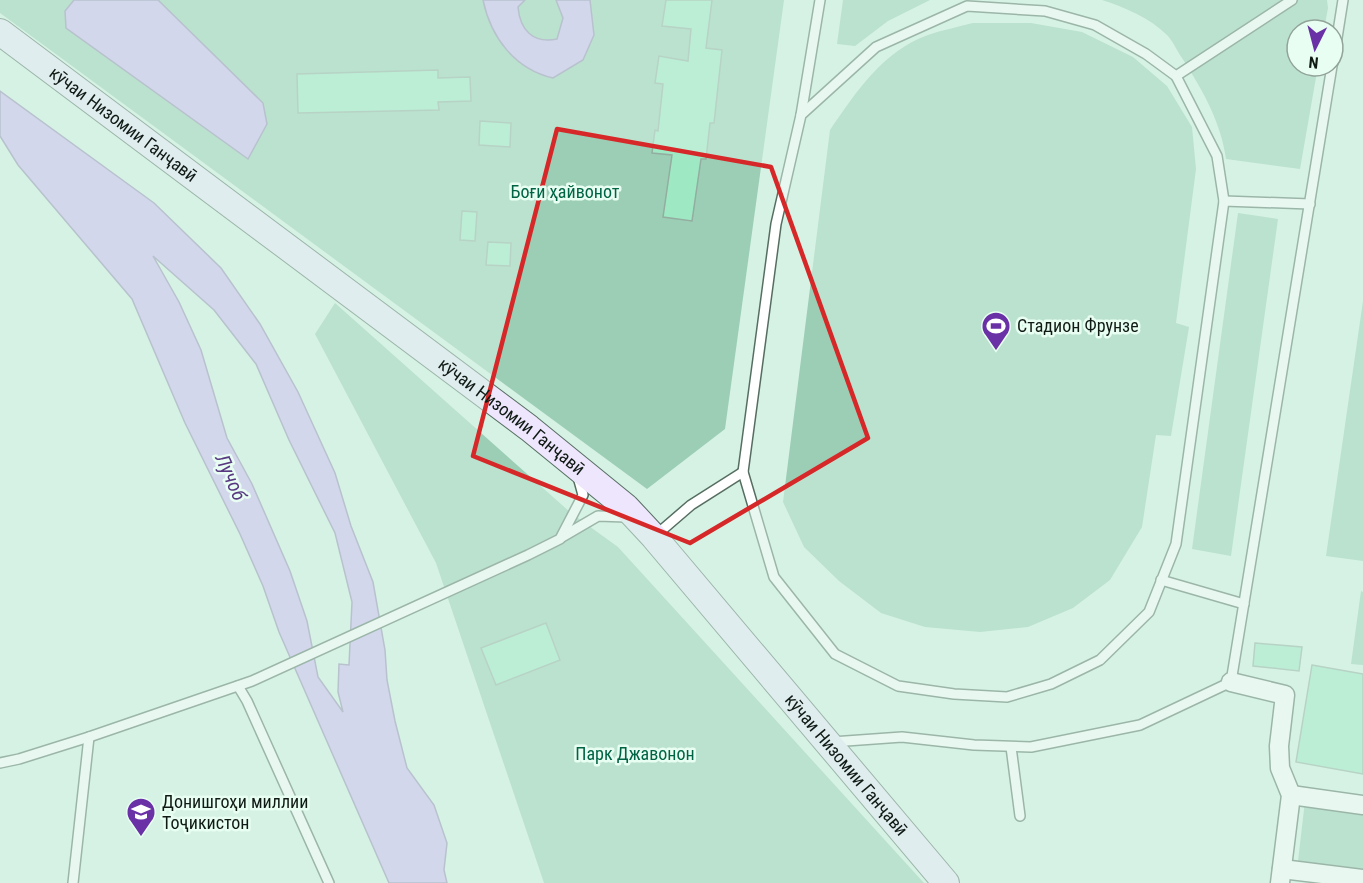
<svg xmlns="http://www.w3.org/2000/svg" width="1363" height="883" font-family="'Roboto Condensed',sans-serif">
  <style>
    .green { fill: #9cceb5 }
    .water { fill: #ceb6f5; stroke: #9587b2; stroke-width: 1.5; fill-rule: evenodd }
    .building { fill: #9ee9c4; stroke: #93ada0; stroke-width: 1.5 }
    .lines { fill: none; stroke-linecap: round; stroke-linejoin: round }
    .lane-casing { stroke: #566e62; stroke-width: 12 }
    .street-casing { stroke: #566e62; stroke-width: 21 }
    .secondary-casing { stroke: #566e62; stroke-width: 28 }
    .lane { stroke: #fff; stroke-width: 9 }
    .street { stroke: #fff; stroke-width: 18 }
    .secondary { stroke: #eee6fc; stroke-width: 26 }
    .marked { fill: none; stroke: #d62828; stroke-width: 4.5; stroke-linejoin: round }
    .labels { text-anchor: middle; stroke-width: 5; stroke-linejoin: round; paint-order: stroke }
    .street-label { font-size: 18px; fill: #101a15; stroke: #e8fef2 }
    .park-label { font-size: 18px; fill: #006444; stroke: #e8fef2 }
    .poi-label { font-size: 18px; fill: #101a15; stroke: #e8fef2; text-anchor: start }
    .water-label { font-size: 20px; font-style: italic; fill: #583881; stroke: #e8fef2 }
  </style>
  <rect width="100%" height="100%" fill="#d6f2e4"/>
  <g class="green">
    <polygon points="0,0 784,0 725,429 647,489 0,13"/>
    <polygon points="843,0 930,0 888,21 855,46 837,44"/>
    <path d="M 1102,0 L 1327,0 L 1328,8 L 1324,30 L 1297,30 L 1297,66 L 1318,66 L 1300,169 L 1226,159 C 1221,122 1202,89 1182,58 C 1177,51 1173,41 1167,35 C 1150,18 1124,7 1102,0 Z"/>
    <path d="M 973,23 L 1031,23 L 1082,32 L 1133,57 L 1167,86 L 1192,127 L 1196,169 L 1176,323 L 1189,327 L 1171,436 L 1156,435 L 1142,527 L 1110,580 L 1073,608 L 1028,627 L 980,632 L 925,627 L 881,613 L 839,581 L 804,547 L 783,502 L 830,130 C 856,92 883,51 928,35 C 942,30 958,27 973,23 Z"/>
    <polygon points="1238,213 1278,219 1231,556 1192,549"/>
    <polygon points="1363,301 1363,561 1326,556"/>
    <polygon points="335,303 571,513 618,547 924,883 544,883 436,563 315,334"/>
    <polygon points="1361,591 1363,592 1363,665 1351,664"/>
    <polygon points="1305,801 1363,808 1363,869 1298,861"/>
  </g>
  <g class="water">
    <polygon points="74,0 158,0 263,103 267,124 248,159 66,28 65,11"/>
    <path d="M 483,0 L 525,0 L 518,7 C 520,30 533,44 557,39 L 563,18 L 556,0 L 590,0 L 594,35 L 583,60 L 553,78 C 515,69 491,38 483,0 Z"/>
    <path d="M 0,91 L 154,203 L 221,268 L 260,324 L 298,392 L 335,473 L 351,526 L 373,582 L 385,650 L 387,680 L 395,721 L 407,768 L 434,805 L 447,843 L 444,870 L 447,883 L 389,883 L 279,632 L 263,586 L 240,534 L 185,423 L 132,299 L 18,165 L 0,136 ZM 153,256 L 214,310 L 256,364 L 289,440 L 335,533 L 352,602 L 349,665 L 339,664 L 338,692 L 343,712 L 318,677 L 307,621 L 290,571 L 252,484 L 227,438 L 201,350 L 179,302 Z"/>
  </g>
  <g class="building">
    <polygon points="666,0 712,0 706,48 722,50 714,123 710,123 706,159 701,159 692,221 663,217 672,155 652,153 655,130 658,131 663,84 655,83 659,56 688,61 691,29 662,26"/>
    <polygon points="438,70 438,78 470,77 471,101 438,102 439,110 298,113 297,74"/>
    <polygon points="480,121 511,123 510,147 479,145"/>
    <polygon points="462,211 477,212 475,241 460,240"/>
    <polygon points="488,242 511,243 510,266 486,265"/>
    <polygon points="546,623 560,660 496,685 481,648"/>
    <polygon points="1255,643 1302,647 1299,671 1253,666"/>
    <polygon points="1312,665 1363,674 1363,774 1296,762"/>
  </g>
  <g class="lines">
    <g class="lane-casing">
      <g id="lane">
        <polyline points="1292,0 1176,76 1146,54 1095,25 1045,11 967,6 876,47 801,115 776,224 743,472 774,577 835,654 898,686 954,694 1007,697 1051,684 1100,660 1149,612 1176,544 1224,201 1310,204"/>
        <polyline points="1333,63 1343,0"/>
        <polyline points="1176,76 1217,156 1224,201"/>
        <polyline points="801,115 820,0"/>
        <polyline points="655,536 691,505 743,472"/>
        <polyline points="562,537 598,516 626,517"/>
        <polyline points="1161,580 1244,604"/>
        <polyline points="238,686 247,701 329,883"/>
        <polyline points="832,742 902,737 974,745 1031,747 1140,725 1231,682 1332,66"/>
        <polyline points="1011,747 1020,816"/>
        <polyline points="0,763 19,759 89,737 252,681 528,555 560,539 583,495 578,477"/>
        <polyline points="73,883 89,737"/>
      </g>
    </g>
    <g class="street-casing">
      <g id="street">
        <polyline points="1231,682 1285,695 1279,746 1280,768 1291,795 1280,883"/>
        <polyline points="1291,795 1363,805"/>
        <polyline points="1282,869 1363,879"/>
      </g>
    </g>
    <g class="secondary-casing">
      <g id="secondary">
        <path id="s1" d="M 0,32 L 529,428 L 626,507 L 654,537 L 946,883"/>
      </g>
    </g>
    <use href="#lane" class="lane"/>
    <use href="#street" class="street"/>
    <use href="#secondary" class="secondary"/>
  </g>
  <path d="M0 0H1363V883H0ZM 557,129 L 771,167 L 868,438 L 690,543 L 473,456 Z" fill="#d6f2e4" fill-opacity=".55" fill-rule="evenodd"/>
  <path class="marked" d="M 557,129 L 771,167 L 868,438 L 690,543 L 473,456 Z"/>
  <defs>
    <g id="stadium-pin" transform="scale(1.5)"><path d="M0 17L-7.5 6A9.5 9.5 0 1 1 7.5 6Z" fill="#6a31a7" stroke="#e8fef2"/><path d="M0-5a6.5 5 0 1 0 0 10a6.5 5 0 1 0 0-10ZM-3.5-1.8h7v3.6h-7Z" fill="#fff"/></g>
    <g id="university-pin" transform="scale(1.5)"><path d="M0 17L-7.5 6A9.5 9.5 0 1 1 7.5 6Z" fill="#6a31a7" stroke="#e8fef2"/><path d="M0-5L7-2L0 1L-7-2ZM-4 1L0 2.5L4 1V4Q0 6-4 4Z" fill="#fff"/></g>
  </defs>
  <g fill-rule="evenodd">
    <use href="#stadium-pin" x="996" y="326"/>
    <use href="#university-pin" x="141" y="812"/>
  </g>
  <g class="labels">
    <g class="street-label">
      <text dy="6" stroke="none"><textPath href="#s1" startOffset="154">кӯчаи Низомии Ганҷавӣ</textPath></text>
      <text dy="6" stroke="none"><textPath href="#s1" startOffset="640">кӯчаи Низомии Ганҷавӣ</textPath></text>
      <text dy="6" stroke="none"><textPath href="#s1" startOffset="1125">кӯчаи Низомии Ганҷавӣ</textPath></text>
    </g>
    <g class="park-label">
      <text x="565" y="198">Боғи ҳайвонот</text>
      <text x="635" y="760">Парк Джавонон</text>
    </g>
    <g class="poi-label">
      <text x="1017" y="332">Стадион Фрунзе</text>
      <text x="162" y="808">Донишгоҳи миллии<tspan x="162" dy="21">Тоҷикистон</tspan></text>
    </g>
    <g class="water-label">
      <text transform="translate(231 477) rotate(66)" y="7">Лучоб</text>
    </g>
  </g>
  <g transform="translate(1315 48) rotate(186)"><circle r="28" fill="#e8fef2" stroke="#92a39a" stroke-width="1.5"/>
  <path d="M0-4.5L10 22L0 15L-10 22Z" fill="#6a31a7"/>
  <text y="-9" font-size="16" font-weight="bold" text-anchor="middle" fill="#101a15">N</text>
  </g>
</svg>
